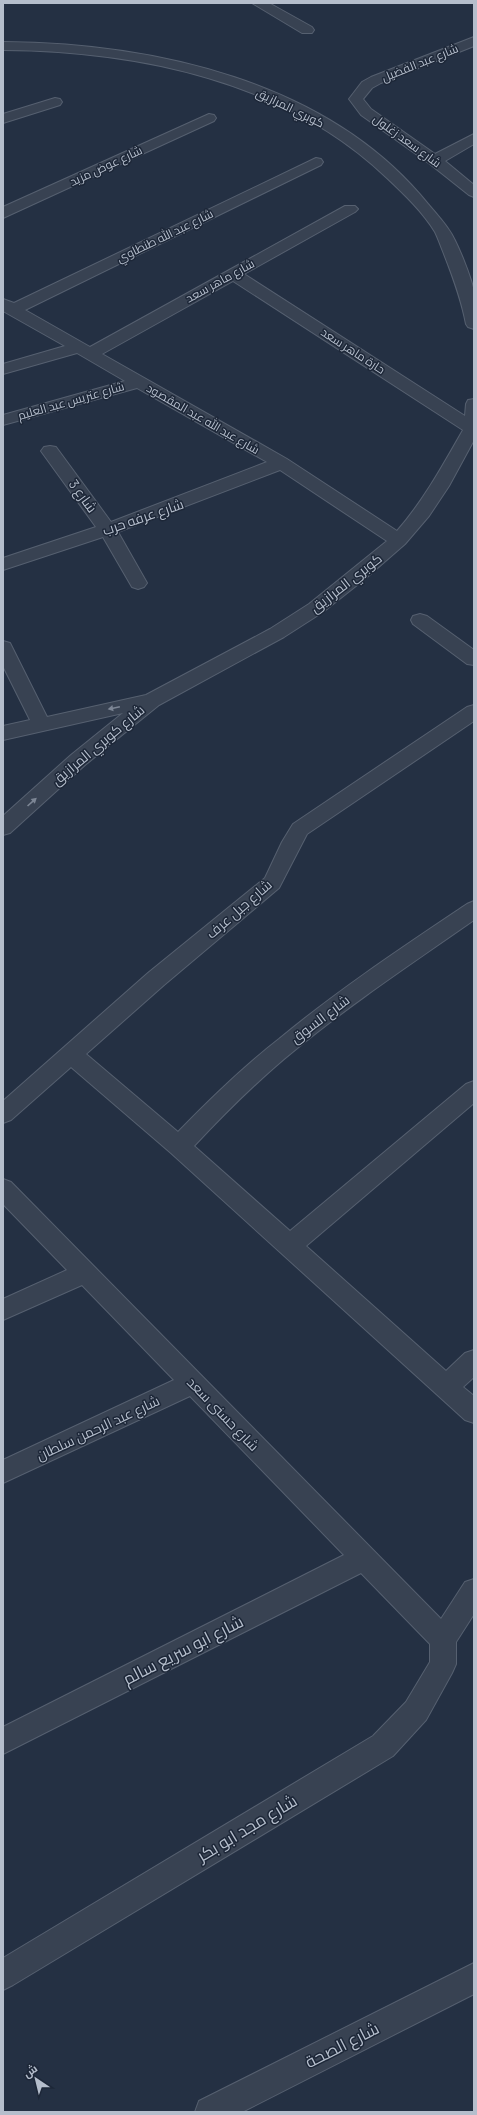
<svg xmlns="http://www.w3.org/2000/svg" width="477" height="2115" font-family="Barlow,Cairo,sans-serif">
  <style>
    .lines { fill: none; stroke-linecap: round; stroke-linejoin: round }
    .minor-casing { stroke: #566070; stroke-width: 2 }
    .minor { fill: #384252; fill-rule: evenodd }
    .oneway { fill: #7d8695 }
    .labels { text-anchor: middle; stroke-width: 3; stroke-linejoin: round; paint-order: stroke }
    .far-street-label { font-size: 12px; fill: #b5becc; stroke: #1d2738 }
    .street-label { font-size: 14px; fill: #b5becc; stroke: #1d2738 }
    .near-street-label { font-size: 17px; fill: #b5becc; stroke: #1d2738 }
  </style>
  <rect width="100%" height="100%" fill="#243043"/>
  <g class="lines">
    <g class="minor-casing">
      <g id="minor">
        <polygon points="252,3 269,3 312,27 314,30 312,33 302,33"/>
        <polygon points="474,37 474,46 381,83 372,88 363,99 371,109 435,154 474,134 474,144 445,161 474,185 474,197 469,195 430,164 361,115 349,99 362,82 371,77"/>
        <path d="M 3,42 C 153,43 329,81 428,204 C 435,212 443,221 449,230 C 457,241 472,279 474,292 C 476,304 474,317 474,329 L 468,327 L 466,324 C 461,298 452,274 442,249 C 440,244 438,238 435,232 C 423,212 404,194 387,178 C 286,81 139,51 3,50 Z"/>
        <polygon points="55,98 60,99 62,102 60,105 3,123 3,114"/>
        <polygon points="209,114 214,115 216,118 214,121 3,218 3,207"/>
        <path d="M 316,158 L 321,159 L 323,162 L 321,165 L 25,310 L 90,347 L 345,206 L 355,206 L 358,209 L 355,212 L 244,274 L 465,416 L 466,404 L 468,400 L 474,399 L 474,440 L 449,486 L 429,516 L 405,544 L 366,578 L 323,612 L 284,637 L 159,705 L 85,765 L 10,833 L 3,835 L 3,816 L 71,755 L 123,713 L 3,740 L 3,726 L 30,720 L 3,666 L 3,641 L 10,643 L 47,717 L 146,695 L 270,629 L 309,604 L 387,541 L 280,470 L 118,532 L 147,583 L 144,587 L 138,589 L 132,587 L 103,537 L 3,570 L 3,558 L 96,527 L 41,451 L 44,447 L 50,446 L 56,447 L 111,522 L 267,462 L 137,388 L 3,425 L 3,415 L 125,381 L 77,353 L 3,374 L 3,364 L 65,346 L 3,311 L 3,299 L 14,303 ZM 233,281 L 463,430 C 443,465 424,500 397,531 L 287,459 L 102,354 Z"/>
        <polygon points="420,614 427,616 474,650 474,665 467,664 413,624 411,620 413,616"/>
        <path d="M 474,705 L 474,721 L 307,834 L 279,888 L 164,985 L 86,1054 L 178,1132 C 210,1099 243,1067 279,1039 C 338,990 403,947 467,904 L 474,901 L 474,920 C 414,962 352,1003 295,1050 C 259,1079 226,1112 194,1146 L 290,1231 L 466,1084 L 474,1081 L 474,1103 L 306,1246 L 446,1371 L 465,1353 L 474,1350 L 474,1377 L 463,1387 L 474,1396 L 474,1423 L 465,1420 L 171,1153 L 71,1067 L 11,1120 L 3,1123 L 3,1101 L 148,973 L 265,878 L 282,842 L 293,824 L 467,707 Z"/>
        <polygon points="3,1179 11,1182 441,1619 465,1582 474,1579 474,1614 456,1642 456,1664 452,1673 426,1720 393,1756 13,1985 3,1990 3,1958 373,1736 406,1702 430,1662 430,1644 361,1573 3,1754 3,1727 344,1555 190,1396 3,1483 3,1460 174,1380 82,1285 3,1320 3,1299 67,1270 3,1204"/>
        <polygon points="474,1963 474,1994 242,2112 195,2112 199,2101"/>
      </g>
    </g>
    <use href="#minor" class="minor"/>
  </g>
  <defs><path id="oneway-solid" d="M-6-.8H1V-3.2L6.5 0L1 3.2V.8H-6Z"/></defs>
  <g class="oneway">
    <use href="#oneway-solid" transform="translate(114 708) rotate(168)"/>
    <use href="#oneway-solid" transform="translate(32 802) rotate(-42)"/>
  </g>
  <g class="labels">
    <g class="far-street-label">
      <text transform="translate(420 63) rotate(-22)" y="4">شارع عبد الفضيل</text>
      <text transform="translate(290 108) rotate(26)" y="4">كوبري المرازيق</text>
      <text transform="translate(407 141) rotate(36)" y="4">شارع سعد زغلول</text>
      <text transform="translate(106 166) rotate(-25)" y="4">شارع عوض مزيد</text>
      <text transform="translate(165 236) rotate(-26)" y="4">شارع عبد الله طنطاوي</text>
      <text transform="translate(220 281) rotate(-29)" y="4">شارع ماهر سعد</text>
      <text transform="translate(353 351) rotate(33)" y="4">حارة ماهر سعد</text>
      <text transform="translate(71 401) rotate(-16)" y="4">شارع عتريس عبد العليم</text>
      <text transform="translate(203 419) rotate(30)" y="4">شارع عبد الله عبد المقصود</text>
    </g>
    <g class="street-label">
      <text transform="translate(83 496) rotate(54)" y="5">شارع 3</text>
      <text transform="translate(143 517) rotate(-19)" y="5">شارع عرفه حرب</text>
      <text transform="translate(346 583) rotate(-38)" y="5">كوبري المرازيق</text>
      <text transform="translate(98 745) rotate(-40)" y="5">شارع كوبري المرازيق</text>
      <text transform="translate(239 909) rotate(-41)" y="5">شارع جبل عرف</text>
      <text transform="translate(320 1019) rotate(-37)" y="5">شارع السوق</text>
      <text transform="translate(223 1414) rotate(46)" y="5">شارع حسنى سعد</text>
      <text transform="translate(98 1428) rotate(-25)" y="5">شارع عبد الرحمن سلطان</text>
    </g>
    <g class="near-street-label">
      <text transform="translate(183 1650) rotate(-27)" y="6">شارع ابو سريع سالم</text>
      <text transform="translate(247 1828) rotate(-31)" y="6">شارع مجد ابو بكر</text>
      <text transform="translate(342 2045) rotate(-27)" y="6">شارع الصحة</text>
    </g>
  </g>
  <rect width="477" height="2115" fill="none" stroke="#b5becc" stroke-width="8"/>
  <g transform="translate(36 2079) rotate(325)" stroke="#1d2738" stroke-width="3" paint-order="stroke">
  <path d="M0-3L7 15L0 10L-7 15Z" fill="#b5becc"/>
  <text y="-6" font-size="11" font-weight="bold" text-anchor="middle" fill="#b5becc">ش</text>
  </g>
</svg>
